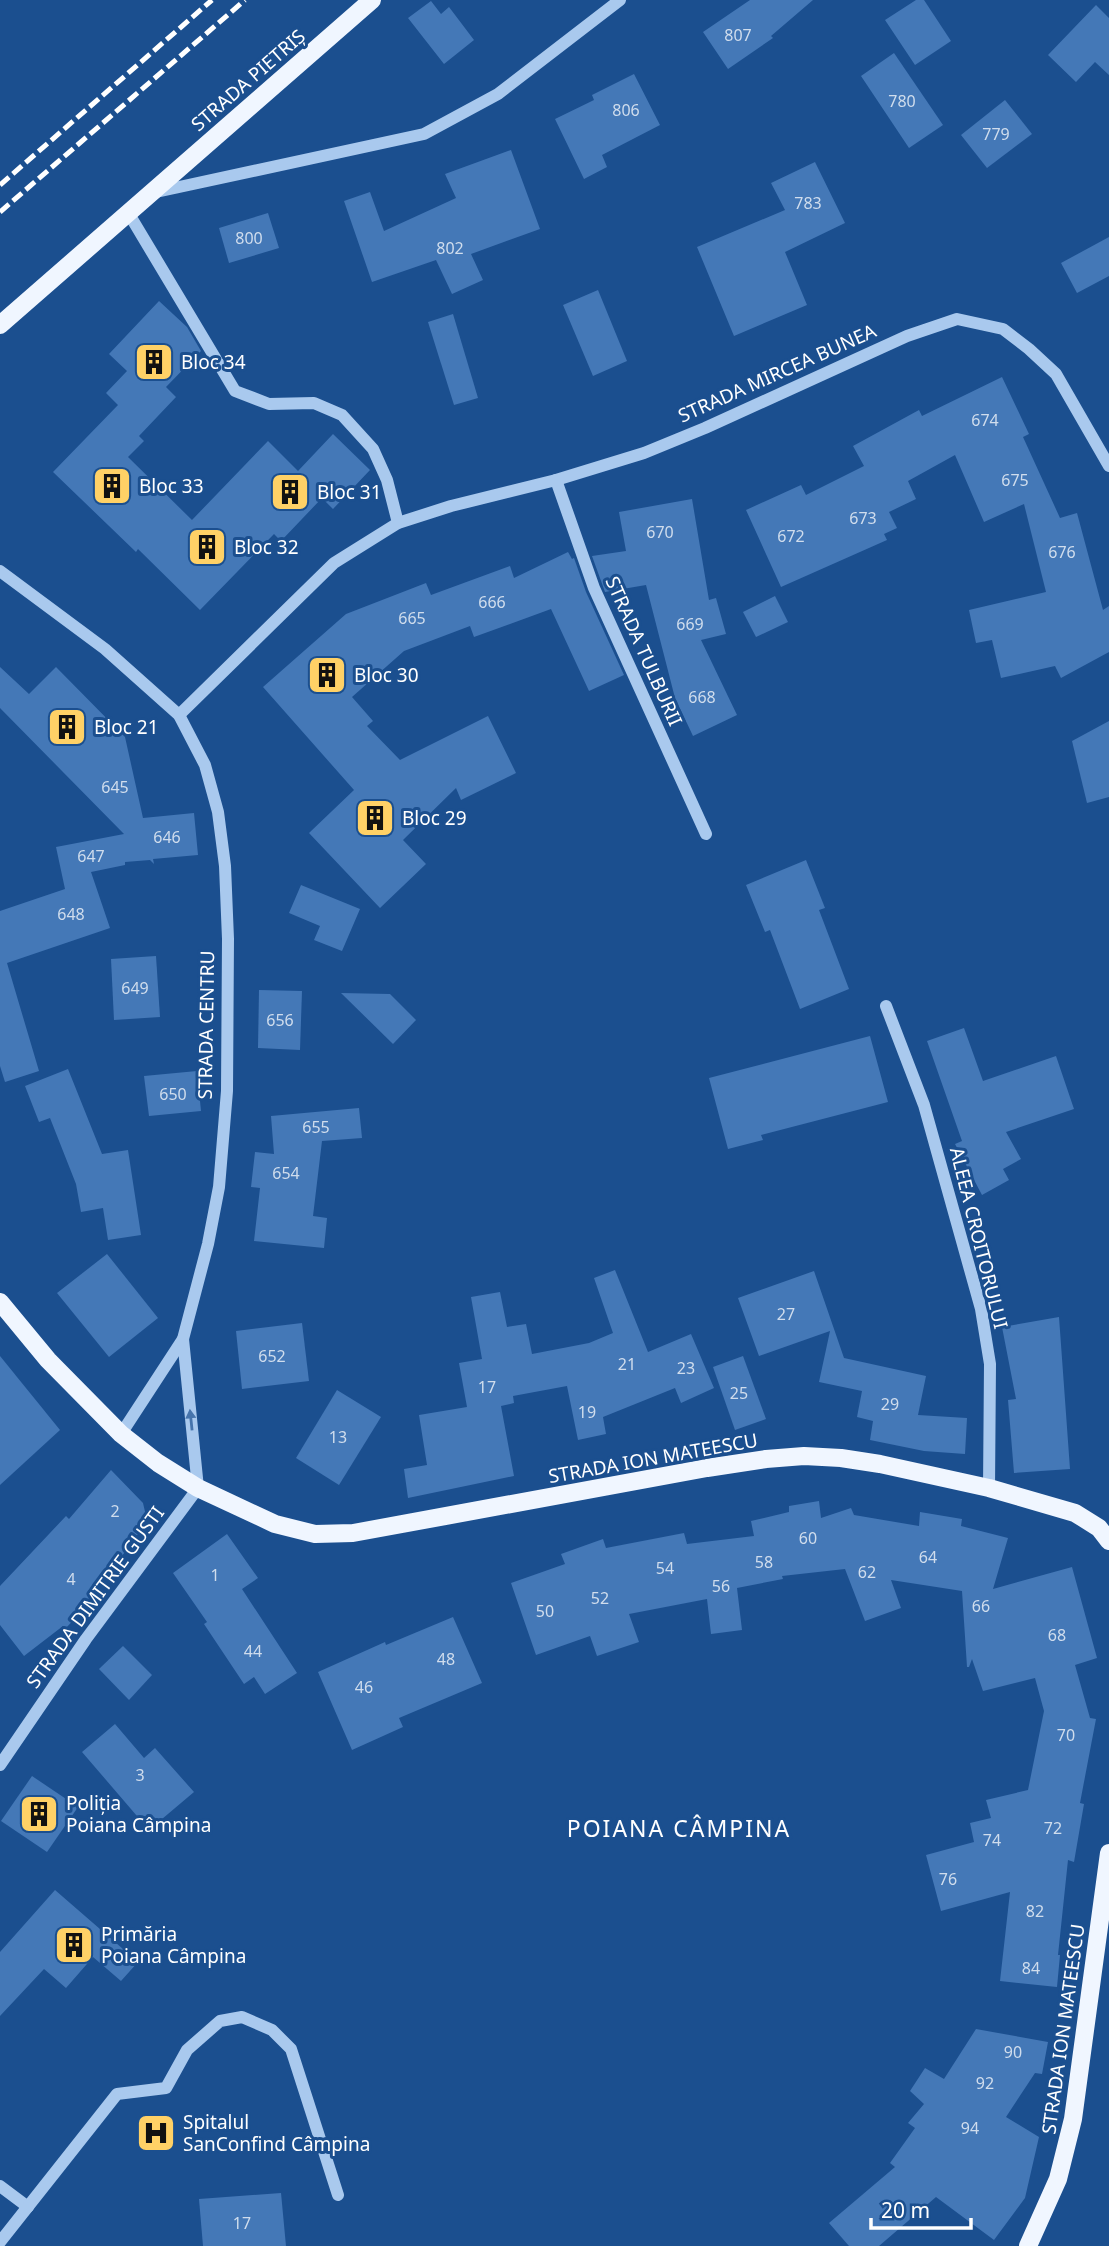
<svg xmlns="http://www.w3.org/2000/svg" width="1109" height="2246" font-family="'Noto Sans',sans-serif">
  <style>
    .building { fill: #4478b7 }
    .lines { fill: none; stroke-linecap: round; stroke-linejoin: round }
    .minor { stroke: #a9c9ee; stroke-width: 12 }
    .major { stroke: #f0f6ff; stroke-width: 18 }
    .rail { stroke: #fff; stroke-width: 5; stroke-dasharray: 12 5; stroke-linecap: butt }
    .oneway { fill: #4674ac }
    .labels { text-anchor: middle; stroke-width: 6; stroke-linejoin: round; paint-order: stroke }
    .number-label { font-size: 16px; fill: #d0dded }
    .street-label { font-size: 19px; fill: #fff; stroke: #1b4f8f }
    .poi-label { font-size: 19px; fill: #fff; stroke: #1b4f8f; text-anchor: start }
    .quarter-label { font-size: 23px; letter-spacing: 2px; fill: #fff; stroke: #1b4f8f }
  </style>
  <rect width="100%" height="100%" fill="#1b4f8f"/>
  <g class="building">
    <polygon points="750,0 813,0 771,36 773,38 728,69 703,32"/>
    <polygon points="916,0 924,0 951,41 915,65 885,20"/>
    <polygon points="431,1 441,14 449,7 474,40 444,64 408,18"/>
    <polygon points="1096,5 1109,18 1109,75 1095,62 1076,82 1048,55"/>
    <polygon points="894,53 943,125 909,148 861,76"/>
    <polygon points="634,74 660,125 602,155 607,167 584,179 555,119 594,100 592,95"/>
    <polygon points="1005,100 1032,134 987,168 961,135"/>
    <polygon points="511,150 540,229 471,254 483,280 452,294 436,260 372,282 344,201 370,192 384,231 456,198 445,174"/>
    <polygon points="815,162 845,223 785,252 807,305 734,336 697,247 785,210 771,183"/>
    <polygon points="268,213 279,248 229,263 219,228"/>
    <polygon points="1109,237 1109,276 1077,293 1061,263"/>
    <polygon points="598,290 627,361 593,376 563,305"/>
    <polygon points="159,301 187,327 201,351 166,387 176,397 139,436 144,441 128,457 192,520 268,441 298,471 333,434 370,470 333,509 322,498 281,541 274,534 200,610 138,549 136,552 53,472 118,405 106,393 127,371 109,354"/>
    <polygon points="453,314 478,398 454,405 428,322"/>
    <polygon points="1002,377 1029,434 1023,437 1060,518 1077,513 1103,610 1109,606 1109,652 1061,678 1055,666 1001,678 992,640 976,643 969,610 1046,592 1024,504 984,522 955,455 908,481 916,499 889,512 897,528 884,534 887,540 781,587 746,510 801,485 806,495 864,466 853,446 919,410 922,416"/>
    <polygon points="692,499 709,600 716,598 726,634 701,640 737,715 693,736 675,698 646,585 605,592 592,556 626,551 619,512"/>
    <polygon points="568,552 572,559 574,558 586,592 624,675 589,691 551,609 474,637 470,626 404,651 352,697 373,721 367,726 400,760 488,716 516,773 461,800 456,788 403,840 426,864 380,908 309,833 354,790 263,687 346,614 426,583 431,595 510,566 514,578"/>
    <polygon points="775,596 788,622 756,637 743,612"/>
    <polygon points="0,667 29,694 56,667 125,737 143,818 194,813 198,855 153,859 154,864 150,860 125,862 125,865 91,872 110,928 7,963 39,1071 5,1082 0,1066 0,911 65,889 56,847 124,834 0,708"/>
    <polygon points="1109,721 1109,797 1087,803 1072,741"/>
    <polygon points="806,860 825,908 819,910 849,989 800,1009 770,930 765,932 746,885"/>
    <polygon points="301,885 360,909 342,951 314,940 320,926 289,913"/>
    <polygon points="156,956 160,1017 114,1020 111,959"/>
    <polygon points="259,990 302,991 300,1050 258,1048"/>
    <polygon points="341,993 390,994 416,1020 393,1044"/>
    <polygon points="964,1028 983,1081 1056,1056 1074,1109 1006,1132 1021,1159 1003,1169 1009,1180 982,1195 955,1144 962,1141 927,1041"/>
    <polygon points="870,1036 888,1102 761,1135 763,1140 728,1149 709,1078"/>
    <polygon points="68,1069 102,1154 128,1150 141,1235 108,1240 103,1208 81,1212 76,1184 50,1118 39,1122 25,1086"/>
    <polygon points="197,1071 201,1111 149,1116 144,1076"/>
    <polygon points="359,1108 362,1138 322,1141 313,1216 327,1218 324,1248 254,1241 260,1188 251,1187 255,1152 274,1154 271,1116"/>
    <polygon points="107,1254 158,1318 109,1357 57,1293"/>
    <polygon points="615,1270 648,1352 691,1334 714,1388 681,1403 675,1388 603,1417 606,1434 578,1440 567,1386 513,1396 514,1403 501,1406 514,1476 408,1498 404,1469 427,1465 419,1415 467,1407 459,1363 482,1359 471,1297 500,1292 507,1327 526,1324 532,1354 589,1343 613,1333 594,1278"/>
    <polygon points="814,1271 844,1358 926,1376 918,1415 967,1418 965,1454 924,1451 870,1440 873,1421 857,1417 862,1391 819,1382 830,1331 759,1356 738,1298"/>
    <polygon points="1059,1317 1070,1469 1014,1473 1008,1400 1016,1399 1002,1327"/>
    <polygon points="302,1323 309,1381 242,1389 236,1331"/>
    <polygon points="0,1356 60,1430 0,1485"/>
    <polygon points="743,1356 766,1419 735,1430 713,1367"/>
    <polygon points="337,1390 381,1417 339,1485 296,1458"/>
    <polygon points="111,1470 143,1503 146,1516 141,1530 80,1613 66,1628 63,1626 24,1656 0,1625 0,1586 66,1516 69,1519"/>
    <polygon points="819,1501 821,1518 851,1508 854,1515 919,1526 920,1512 962,1519 961,1526 1008,1538 993,1589 1072,1567 1097,1658 1075,1665 1090,1718 1096,1719 1080,1803 1084,1804 1074,1862 1068,1860 1058,1955 1060,1955 1057,1987 1000,1981 1010,1892 941,1911 926,1855 974,1842 970,1823 991,1818 986,1800 1028,1790 1044,1711 1035,1678 983,1691 972,1659 969,1667 967,1667 962,1591 891,1580 901,1608 865,1621 845,1569 782,1576 783,1579 737,1588 742,1630 711,1634 707,1599 629,1614 639,1642 597,1656 590,1636 536,1655 511,1583 565,1564 561,1554 603,1539 606,1548 684,1533 687,1544 754,1536 751,1521 789,1512 789,1506"/>
    <polygon points="227,1534 258,1578 242,1589 297,1673 265,1694 254,1677 244,1684 204,1624 207,1622 173,1573"/>
    <polygon points="453,1617 482,1683 399,1718 403,1727 352,1750 318,1672 385,1642 386,1645"/>
    <polygon points="123,1646 152,1675 129,1700 99,1669"/>
    <polygon points="115,1724 144,1758 155,1748 194,1792 149,1830 82,1752"/>
    <polygon points="32,1776 78,1807 47,1852 1,1821"/>
    <polygon points="55,1890 138,1962 121,1981 93,1957 66,1988 44,1969 0,2016 0,1952"/>
    <polygon points="976,2029 1048,2042 1042,2074 1035,2073 1006,2117 1039,2137 1025,2198 994,2240 936,2197 879,2246 849,2246 829,2223 895,2167 890,2163 915,2128 908,2123 924,2104 910,2091 925,2068 944,2079"/>
    <polygon points="281,2193 286,2246 203,2246 199,2199"/>
  </g>
  <g class="lines">
    <g class="minor">
      <polyline points="156,192 424,134 498,94 620,0"/>
      <polyline points="129,214 235,391 269,404 314,403 342,415 373,449 387,480 398,523"/>
      <polyline points="556,480 594,588 706,834"/>
      <polyline points="0,571 105,649 179,715 205,765 218,812 225,866 228,939 227,1091 219,1187 208,1244 183,1339 121,1434"/>
      <polyline points="179,715 334,563 398,523 451,506 556,480 644,453 705,428 907,336 957,319 1003,329 1029,349 1056,374 1109,466"/>
      <polyline points="886,1006 924,1105 981,1309 990,1364 989,1488"/>
      <polyline points="0,1765 86,1639 198,1488 183,1339"/>
      <polyline points="0,2186 28,2207"/>
      <polyline points="0,2242 117,2094 166,2088 187,2050 220,2021 242,2017 272,2030 291,2049 338,2195"/>
    </g>
    <g class="major">
      <polyline points="0,325 372,0"/>
      <polyline points="0,1302 48,1360 121,1434 158,1463 198,1488 275,1524 315,1534 353,1533 707,1468 766,1459 804,1456 841,1458 880,1464 989,1488 1075,1513 1099,1528 1109,1541"/>
      <polyline points="1028,2246 1058,2179 1073,2119 1109,1853"/>
    </g>
    <g class="rail">
      <polyline points="0,185 212,0"/>
      <polyline points="0,212 245,0"/>
    </g>
  </g>
  <defs><path id="oneway-solid" d="M-6-.8H1V-3.2L6.5 0L1 3.2V.8H-6Z" transform="scale(1.75)"/></defs>
  <use class="oneway" href="#oneway-solid" transform="translate(191 1420) rotate(-96)"/>
  <defs>
    <g id="building-square" transform="scale(2.0125)"><rect x="-9" y="-9" width="18" height="18" rx="4" fill="#ffd166" stroke="#1b4f8f"/><path d="M-4-6H4V6H1V3H-1V6H-4ZM-2.5-4.3h1.7v1.8h-1.7ZM.8-4.3h1.7v1.8H.8ZM-2.5-1h1.7V.8h-1.7ZM.8-1h1.7V.8H.8Z" fill="#111"/></g>
    <g id="hospital-square" transform="scale(2.0125)"><rect x="-9" y="-9" width="18" height="18" rx="4" fill="#ffd166" stroke="#1b4f8f"/><path d="M-5-5h3v3.5h4V-5h3V5h-3V1.5h-4V5h-3Z" fill="#111"/></g>
  </defs>
  <g fill-rule="evenodd">
    <use href="#building-square" x="154" y="362"/>
    <use href="#building-square" x="112" y="486"/>
    <use href="#building-square" x="290" y="492"/>
    <use href="#building-square" x="207" y="547"/>
    <use href="#building-square" x="327" y="675"/>
    <use href="#building-square" x="67" y="727"/>
    <use href="#building-square" x="375" y="818"/>
    <use href="#building-square" x="39" y="1814"/>
    <use href="#building-square" x="74" y="1945"/>
    <use href="#hospital-square" x="156" y="2133"/>
  </g>
  <g class="labels">
    <g class="number-label">
      <text x="738" y="41">807</text>
      <text x="902" y="107">780</text>
      <text x="626" y="116">806</text>
      <text x="996" y="140">779</text>
      <text x="808" y="209">783</text>
      <text x="249" y="244">800</text>
      <text x="450" y="254">802</text>
      <text x="985" y="426">674</text>
      <text x="1015" y="486">675</text>
      <text x="863" y="524">673</text>
      <text x="660" y="538">670</text>
      <text x="791" y="542">672</text>
      <text x="1062" y="558">676</text>
      <text x="492" y="608">666</text>
      <text x="412" y="624">665</text>
      <text x="690" y="630">669</text>
      <text x="702" y="703">668</text>
      <text x="115" y="793">645</text>
      <text x="167" y="843">646</text>
      <text x="91" y="862">647</text>
      <text x="71" y="920">648</text>
      <text x="135" y="994">649</text>
      <text x="280" y="1026">656</text>
      <text x="173" y="1100">650</text>
      <text x="316" y="1133">655</text>
      <text x="286" y="1179">654</text>
      <text x="786" y="1320">27</text>
      <text x="272" y="1362">652</text>
      <text x="627" y="1370">21</text>
      <text x="686" y="1374">23</text>
      <text x="487" y="1393">17</text>
      <text x="739" y="1399">25</text>
      <text x="890" y="1410">29</text>
      <text x="587" y="1418">19</text>
      <text x="338" y="1443">13</text>
      <text x="115" y="1517">2</text>
      <text x="808" y="1544">60</text>
      <text x="928" y="1563">64</text>
      <text x="764" y="1568">58</text>
      <text x="665" y="1574">54</text>
      <text x="867" y="1578">62</text>
      <text x="215" y="1581">1</text>
      <text x="71" y="1585">4</text>
      <text x="721" y="1592">56</text>
      <text x="600" y="1604">52</text>
      <text x="981" y="1612">66</text>
      <text x="545" y="1617">50</text>
      <text x="1057" y="1641">68</text>
      <text x="253" y="1657">44</text>
      <text x="446" y="1665">48</text>
      <text x="364" y="1693">46</text>
      <text x="1066" y="1741">70</text>
      <text x="140" y="1781">3</text>
      <text x="1053" y="1834">72</text>
      <text x="992" y="1846">74</text>
      <text x="948" y="1885">76</text>
      <text x="1035" y="1917">82</text>
      <text x="1031" y="1974">84</text>
      <text x="1013" y="2058">90</text>
      <text x="985" y="2089">92</text>
      <text x="970" y="2134">94</text>
      <text x="242" y="2229">17</text>
    </g>
    <g class="street-label">
      <text transform="translate(248 80) rotate(-41)" y="7">STRADA PIETRIȘ</text>
      <text transform="translate(777 373) rotate(-24)" y="7">STRADA MIRCEA BUNEA</text>
      <text transform="translate(644 651) rotate(66)" y="7">STRADA TULBURII</text>
      <text transform="translate(206 1025) rotate(-89)" y="7">STRADA CENTRU</text>
      <text transform="translate(979 1238) rotate(76)" y="7">ALEEA CROITORULUI</text>
      <text transform="translate(653 1458) rotate(-10)" y="7">STRADA ION MATEESCU</text>
      <text transform="translate(95 1597) rotate(-54)" y="7">STRADA DIMITRIE GUSTI</text>
      <text transform="translate(1063 2029) rotate(-82)" y="7">STRADA ION MATEESCU</text>
    </g>
    <g class="poi-label">
      <text x="181" y="369">Bloc 34</text>
      <text x="139" y="493">Bloc 33</text>
      <text x="317" y="499">Bloc 31</text>
      <text x="234" y="554">Bloc 32</text>
      <text x="354" y="682">Bloc 30</text>
      <text x="94" y="734">Bloc 21</text>
      <text x="402" y="825">Bloc 29</text>
      <text x="66" y="1810">Poliția<tspan x="66" dy="22">Poiana Câmpina</tspan></text>
      <text x="101" y="1941">Primăria<tspan x="101" dy="22">Poiana Câmpina</tspan></text>
      <text x="183" y="2129">Spitalul<tspan x="183" dy="22">SanConfind Câmpina</tspan></text>
    </g>
    <g class="quarter-label">
      <text x="679" y="1837">POIANA CÂMPINA</text>
    </g>
  </g>
  <path d="M871 2218v10h100v-10" fill="none" stroke="#ffffff" stroke-width="3.5"/>
  <text x="881" y="2218" font-size="21" fill="#ffffff" stroke="#1b4f8f" stroke-width="5" paint-order="stroke">20 m</text>
</svg>
